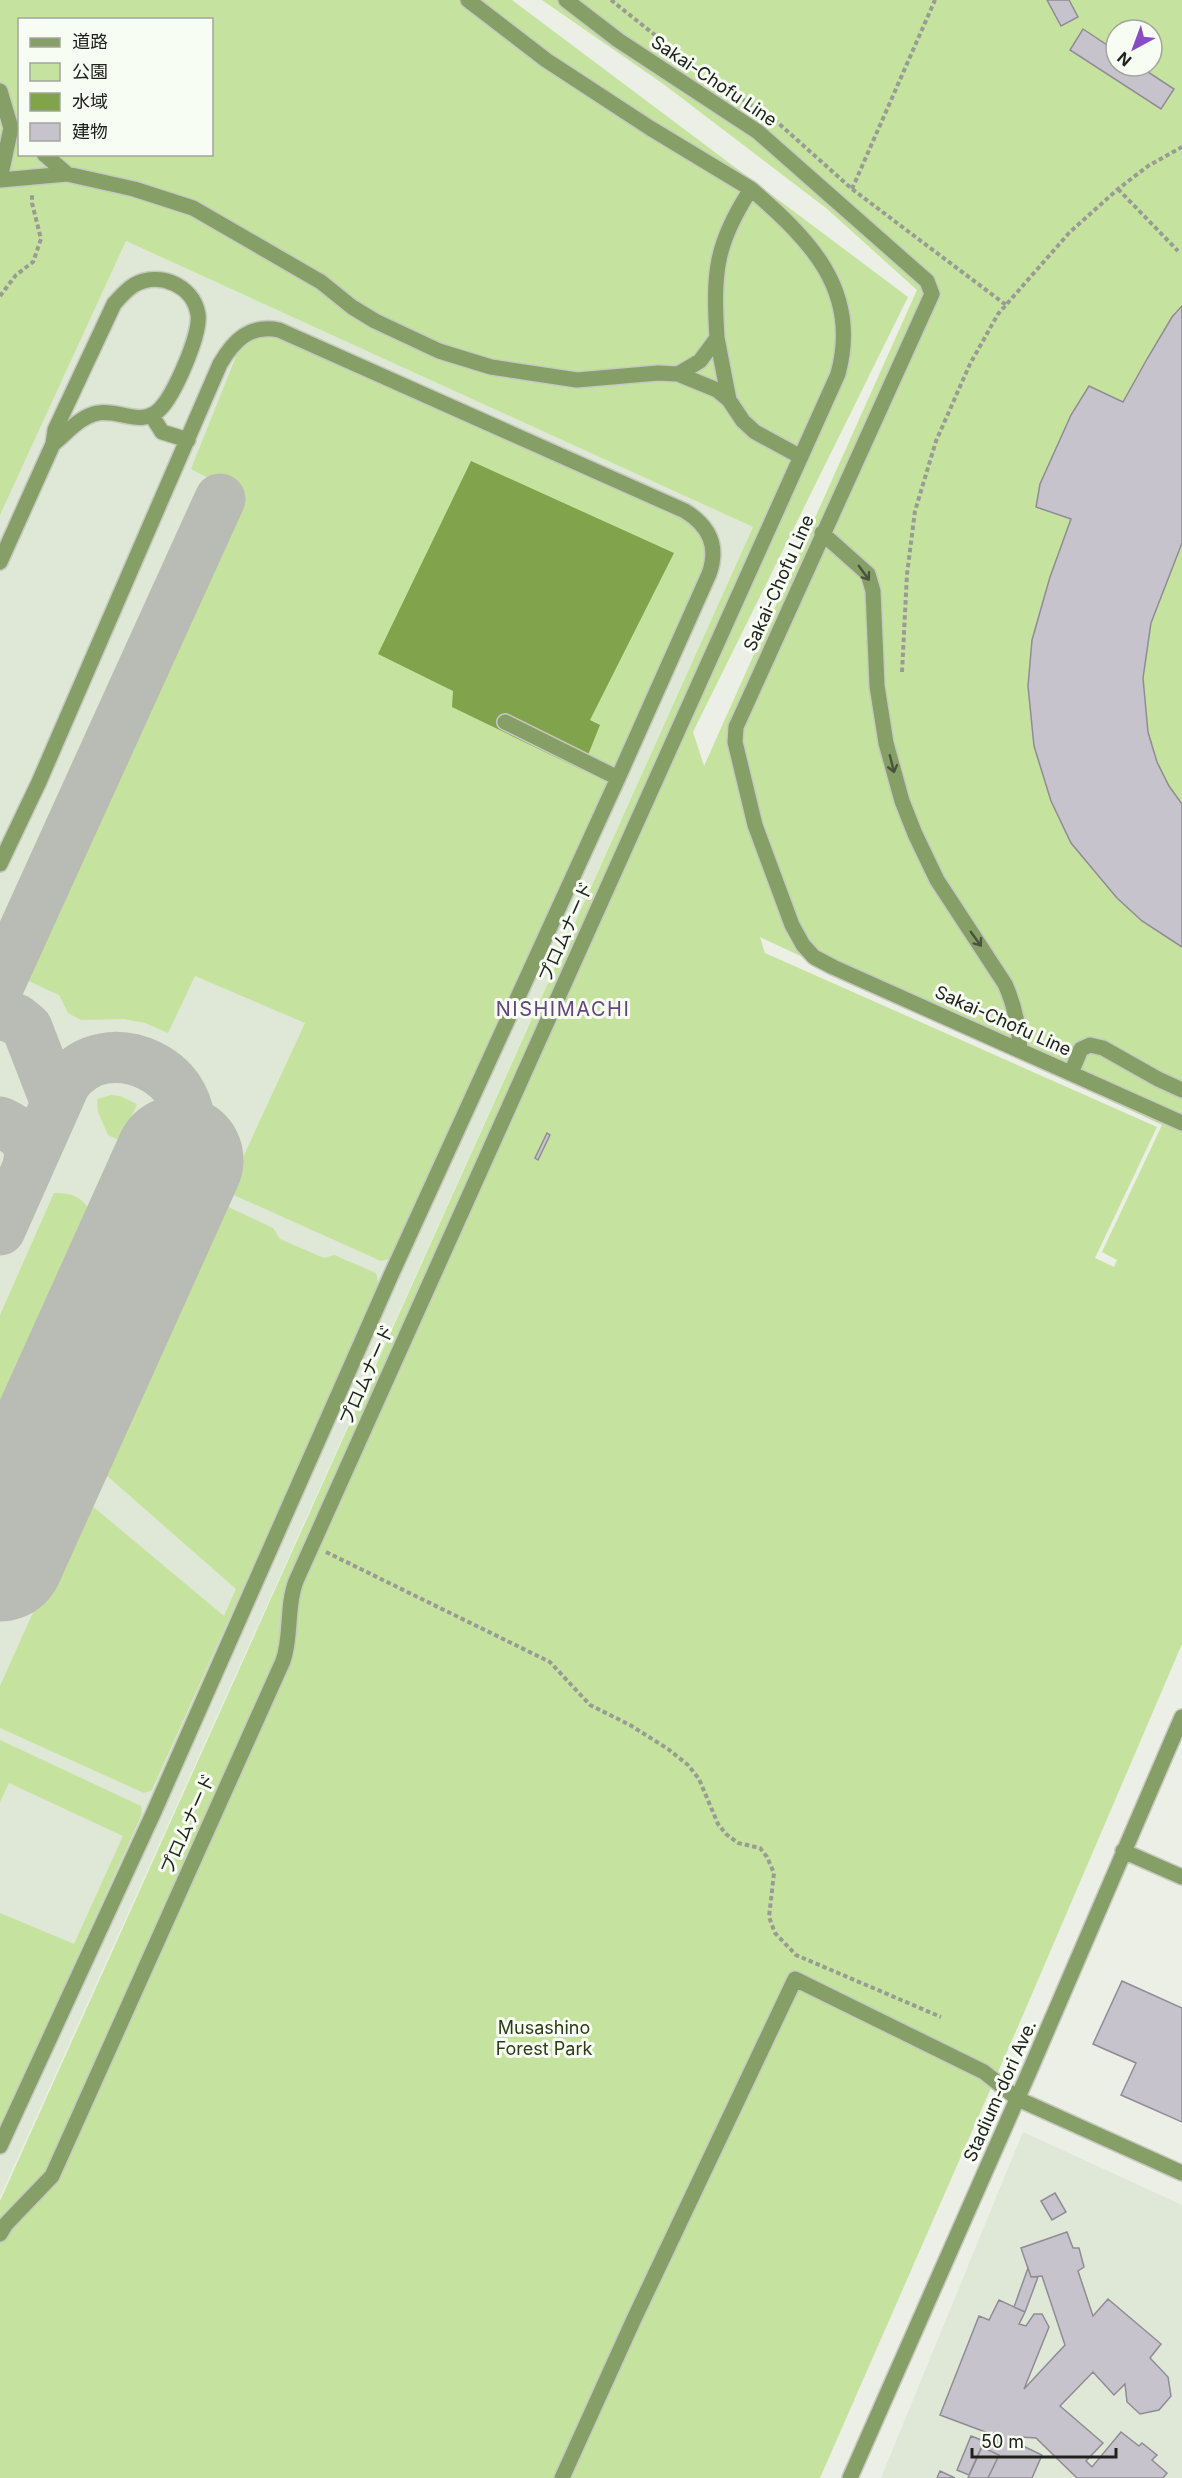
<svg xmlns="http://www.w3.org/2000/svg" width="1182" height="2478" viewBox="0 0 1182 2478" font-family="Inter,'Noto Sans JP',sans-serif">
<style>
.built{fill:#dfe7d6}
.green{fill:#c5e39e;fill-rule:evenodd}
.water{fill:#80a34b}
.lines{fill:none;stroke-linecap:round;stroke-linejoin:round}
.taxiway{stroke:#b9bcb4;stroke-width:51}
.runway{stroke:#b9bcb4;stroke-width:129}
.building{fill:#c7c3cd;stroke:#908c95;stroke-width:1.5}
.minor-casing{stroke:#c6cac1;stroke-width:18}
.path{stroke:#999c95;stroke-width:4;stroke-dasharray:4.5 3;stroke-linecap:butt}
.minor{stroke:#869f67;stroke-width:15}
.oneway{stroke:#49543b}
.labels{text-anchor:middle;stroke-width:6;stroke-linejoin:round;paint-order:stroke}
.street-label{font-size:18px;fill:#20221e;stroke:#f8fdf3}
.park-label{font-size:18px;fill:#2d3c17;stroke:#f8fdf3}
.neighbourhood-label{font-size:20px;letter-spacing:1.5px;fill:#634581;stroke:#f8fdf3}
</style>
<rect width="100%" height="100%" fill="#ebefe5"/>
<path class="built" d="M 126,241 L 753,527 L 0,2197 L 0,514 Z
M 1023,2132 L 1182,2205 L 1182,2478 L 881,2478 Z"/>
<path class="green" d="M 0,0 L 512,0 L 908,297 L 693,732 L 704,766 L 917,290 L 826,208 L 666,86 L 542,0 L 1182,0 L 1182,1644 L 1023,2015 L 820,2478 L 0,2478 L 0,2201 L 753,527 L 126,241 L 0,515 ZM 20,20 L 212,20 L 212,154 L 20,154 ZM 1116,30 L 1152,30 L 1152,66 L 1116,66 ZM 760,937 L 1162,1125 L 1102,1252 L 1117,1260 L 1114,1267 L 1095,1258 L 1157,1127 L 765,953 Z
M 278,334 L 702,522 L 715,562 L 395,1257 L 381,1261 L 227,1192 L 305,1023 L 195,976 L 168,1033 L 145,1023 L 124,1019 L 81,1020 L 68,1013 L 59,995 L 24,979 L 241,495 L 191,469 L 237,354 L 248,339 Z
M 111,1095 L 120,1096 L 137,1104 L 121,1141 L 108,1135 L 98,1112 L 97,1099 Z
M 54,1193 C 72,1193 82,1196 91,1213 L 0,1419 L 0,1315 Z
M 218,1202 L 273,1228 L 280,1239 L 324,1258 L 334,1255 L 376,1273 L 379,1286 L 152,1790 L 144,1793 L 0,1728 L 0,1686 L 84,1499 L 224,1616 L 236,1589 L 97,1467 Z
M 0,1740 L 141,1806 L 142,1814 L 0,2128 L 0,1913 L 74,1944 L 123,1836 L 9,1783 L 0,1802 Z"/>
<path class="water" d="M 471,461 L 674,553 L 590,720 L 600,725 L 582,770 L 452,707 L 453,691 L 378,654 Z"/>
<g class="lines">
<path class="taxiway" d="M 0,983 L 220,499
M 0,1014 L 16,1019 L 27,1028 L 56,1103
M 0,1122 C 20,1131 34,1141 28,1165
M 0,1230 L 65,1084 C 105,1025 208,1073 186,1143"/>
<path class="runway" d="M 0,1557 L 179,1160"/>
</g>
<path class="building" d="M 1047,0 L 1069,0 L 1078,17 L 1061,26 Z
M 1083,29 L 1116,51 L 1116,66 L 1139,66 L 1174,89 L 1161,109 L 1070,50 Z
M 1182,306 L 1182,543 L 1151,623 L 1143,678 L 1148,732 L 1157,762 L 1169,786 L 1182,804 L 1182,947 L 1142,921 L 1117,898 L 1071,843 L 1051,801 L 1034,746 L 1028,686 L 1032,640 L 1050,577 L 1071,519 L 1036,507 L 1040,484 L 1071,415 L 1089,386 L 1123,402 L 1147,359 L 1172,317 Z
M 547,1133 L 550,1135 L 538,1160 L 535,1158 Z
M 1122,1981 L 1182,2008 L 1182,2122 L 1121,2095 L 1136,2063 L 1093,2044 Z
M 1055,2193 L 1066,2212 L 1052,2220 L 1041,2201 Z
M 1067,2232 L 1073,2248 L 1079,2248 L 1084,2267 L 1078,2271 L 1093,2316 L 1108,2299 L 1161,2344 L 1150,2358 L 1168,2377 L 1171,2396 L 1159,2410 L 1140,2414 L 1127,2402 L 1125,2384 L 1114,2395 L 1093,2372 L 1060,2406 L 1103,2443 L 1086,2461 L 1092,2467 L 1121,2432 L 1139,2446 L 1142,2443 L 1157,2455 L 1152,2460 L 1167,2473 L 1163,2478 L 1077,2478 L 1036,2438 L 1021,2437 L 1019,2444 L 1042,2455 L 1032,2478 L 988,2478 L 999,2455 L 982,2447 L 988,2433 L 940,2415 L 979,2316 L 989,2320 L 999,2300 L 1025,2312 L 1019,2324 L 1026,2326 L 1034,2314 L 1042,2314 L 1049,2327 L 1024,2389 L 1065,2345 L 1042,2276 L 1031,2277 L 1021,2248 Z
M 1028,2268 L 1031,2277 L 1038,2277 L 1025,2312 L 1014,2307 Z
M 971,2436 L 984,2441 L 969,2475 L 957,2470 Z
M 982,2447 L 999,2455 L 988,2478 L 968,2478 Z
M 940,2471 L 955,2478 L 937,2478 Z"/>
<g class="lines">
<defs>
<path id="minor" d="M 468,0 L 546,60 L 650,128 L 751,189
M 566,0 L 618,40 L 758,132 L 927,281 L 932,294 L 736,727 L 735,742 L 755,825 L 792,925 L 803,945 L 814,957 L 833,967 L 1182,1123
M 0,91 L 11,128 L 0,179
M 44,154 L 67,174
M 0,180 L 67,174 L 134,189 L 193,208 L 321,282 L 352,307 L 375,321 L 439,351 L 491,367 L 577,380 L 658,373 L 678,374 L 717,390 L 729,400 L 743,421 L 755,432 L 801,457
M 717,338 L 729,400
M 152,416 L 162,432 L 188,440
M 822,533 L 868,574 L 873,591 L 877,686 L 886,743 L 902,801 L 915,834 L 937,880 L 1005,984 C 1015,1006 1019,1026 1020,1050
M 0,562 L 53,444 L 55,430 L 114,304 C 120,297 126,290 134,285 C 159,271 193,285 198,314 C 201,334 174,396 159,410 C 141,427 119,409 98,413 C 80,416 67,433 53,444
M 505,722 L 618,778
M 0,864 L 39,782 L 220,364 C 234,340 250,324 279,330 L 685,511 C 709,526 719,546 709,574 L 618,778 L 392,1273 L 153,1814 L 0,2146
M 1071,1073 L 1081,1049 L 1090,1045 L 1103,1048 L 1158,1079 L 1182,1090
M 1123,1851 L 1182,1877
M 0,2234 L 6,2224 L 52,2176 L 283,1661 C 292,1636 286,1607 296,1581 L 838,374 C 861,290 809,239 751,189 C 715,244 713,273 717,338 L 700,361 L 678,374
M 562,2478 L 634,2319 L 795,1979 L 984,2072 L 1018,2099 L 1182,2173
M 850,2478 L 1030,2070 L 1182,1717"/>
</defs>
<use href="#minor" class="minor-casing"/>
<path class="path" d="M 611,0 L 700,71
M 736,95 L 776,121 L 852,189 L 1006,305
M 852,189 L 935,0
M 1118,189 L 1178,251
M 0,296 L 16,275 L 33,262 L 41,239 L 32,203 L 32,194
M 902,672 L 907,574 L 915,511 L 936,441 L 970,364 L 998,314 L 1069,233 L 1118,189 L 1148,166 L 1182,147
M 326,1552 L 550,1662 L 590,1705 L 630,1725 L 668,1749 L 688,1765 L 699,1779 L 718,1824 L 726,1834 L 738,1843 L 760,1848 L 767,1857 L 774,1873 L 769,1917 L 775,1933 L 796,1955 L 941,2017"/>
<use href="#minor" class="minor"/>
</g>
<defs><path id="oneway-shaft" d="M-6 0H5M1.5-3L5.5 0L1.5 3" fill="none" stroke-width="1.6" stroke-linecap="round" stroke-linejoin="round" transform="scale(1.5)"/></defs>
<g class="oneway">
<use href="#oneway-shaft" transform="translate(864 573) rotate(54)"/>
<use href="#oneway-shaft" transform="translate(892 764) rotate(76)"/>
<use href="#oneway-shaft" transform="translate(976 939) rotate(54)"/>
</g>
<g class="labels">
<g class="street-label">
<text transform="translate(714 81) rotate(34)" y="6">Sakai-Chofu Line</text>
<text transform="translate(779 583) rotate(-66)" y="6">Sakai-Chofu Line</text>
<text transform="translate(566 932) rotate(-66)" y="6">プロムナード</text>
<text transform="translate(1003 1021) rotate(24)" y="6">Sakai-Chofu Line</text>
<text transform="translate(367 1375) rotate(-66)" y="6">プロムナード</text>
<text transform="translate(188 1824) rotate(-66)" y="6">プロムナード</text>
<text transform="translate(1000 2091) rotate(-66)" y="6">Stadium-dori Ave.</text>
</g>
<g class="park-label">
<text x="544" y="2034">Musashino<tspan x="544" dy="21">Forest Park</tspan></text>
</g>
<g class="neighbourhood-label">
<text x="563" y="1016">NISHIMACHI</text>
</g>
</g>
<rect x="18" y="18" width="195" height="138" fill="#f8fdf3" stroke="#a2a59e" stroke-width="1.5"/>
<rect x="30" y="38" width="30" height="9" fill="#869f67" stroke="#a2a59e" stroke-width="1.5"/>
<text x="72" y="48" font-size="18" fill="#20221e">道路</text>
<rect x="30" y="63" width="30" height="18" fill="#c5e39e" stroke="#a2a59e" stroke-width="1.5"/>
<text x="72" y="78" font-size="18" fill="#20221e">公園</text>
<rect x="30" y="93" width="30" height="18" fill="#80a34b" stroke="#a2a59e" stroke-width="1.5"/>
<text x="72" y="108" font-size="18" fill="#20221e">水域</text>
<rect x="30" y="123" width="30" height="18" fill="#c7c3cd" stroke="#a2a59e" stroke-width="1.5"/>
<text x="72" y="138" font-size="18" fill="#20221e">建物</text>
<g transform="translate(1134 48) rotate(221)"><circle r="28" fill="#f8fdf3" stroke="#a2a59e" stroke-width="1.5"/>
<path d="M0-4.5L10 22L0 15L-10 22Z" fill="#8a4cc2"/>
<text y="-9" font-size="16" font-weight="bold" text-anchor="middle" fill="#20221e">N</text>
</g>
<path d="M972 2448v9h144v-9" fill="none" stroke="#20221e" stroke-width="3"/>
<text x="981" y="2448" font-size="18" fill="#20221e" stroke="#f8fdf3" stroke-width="4.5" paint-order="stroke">50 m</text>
</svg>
